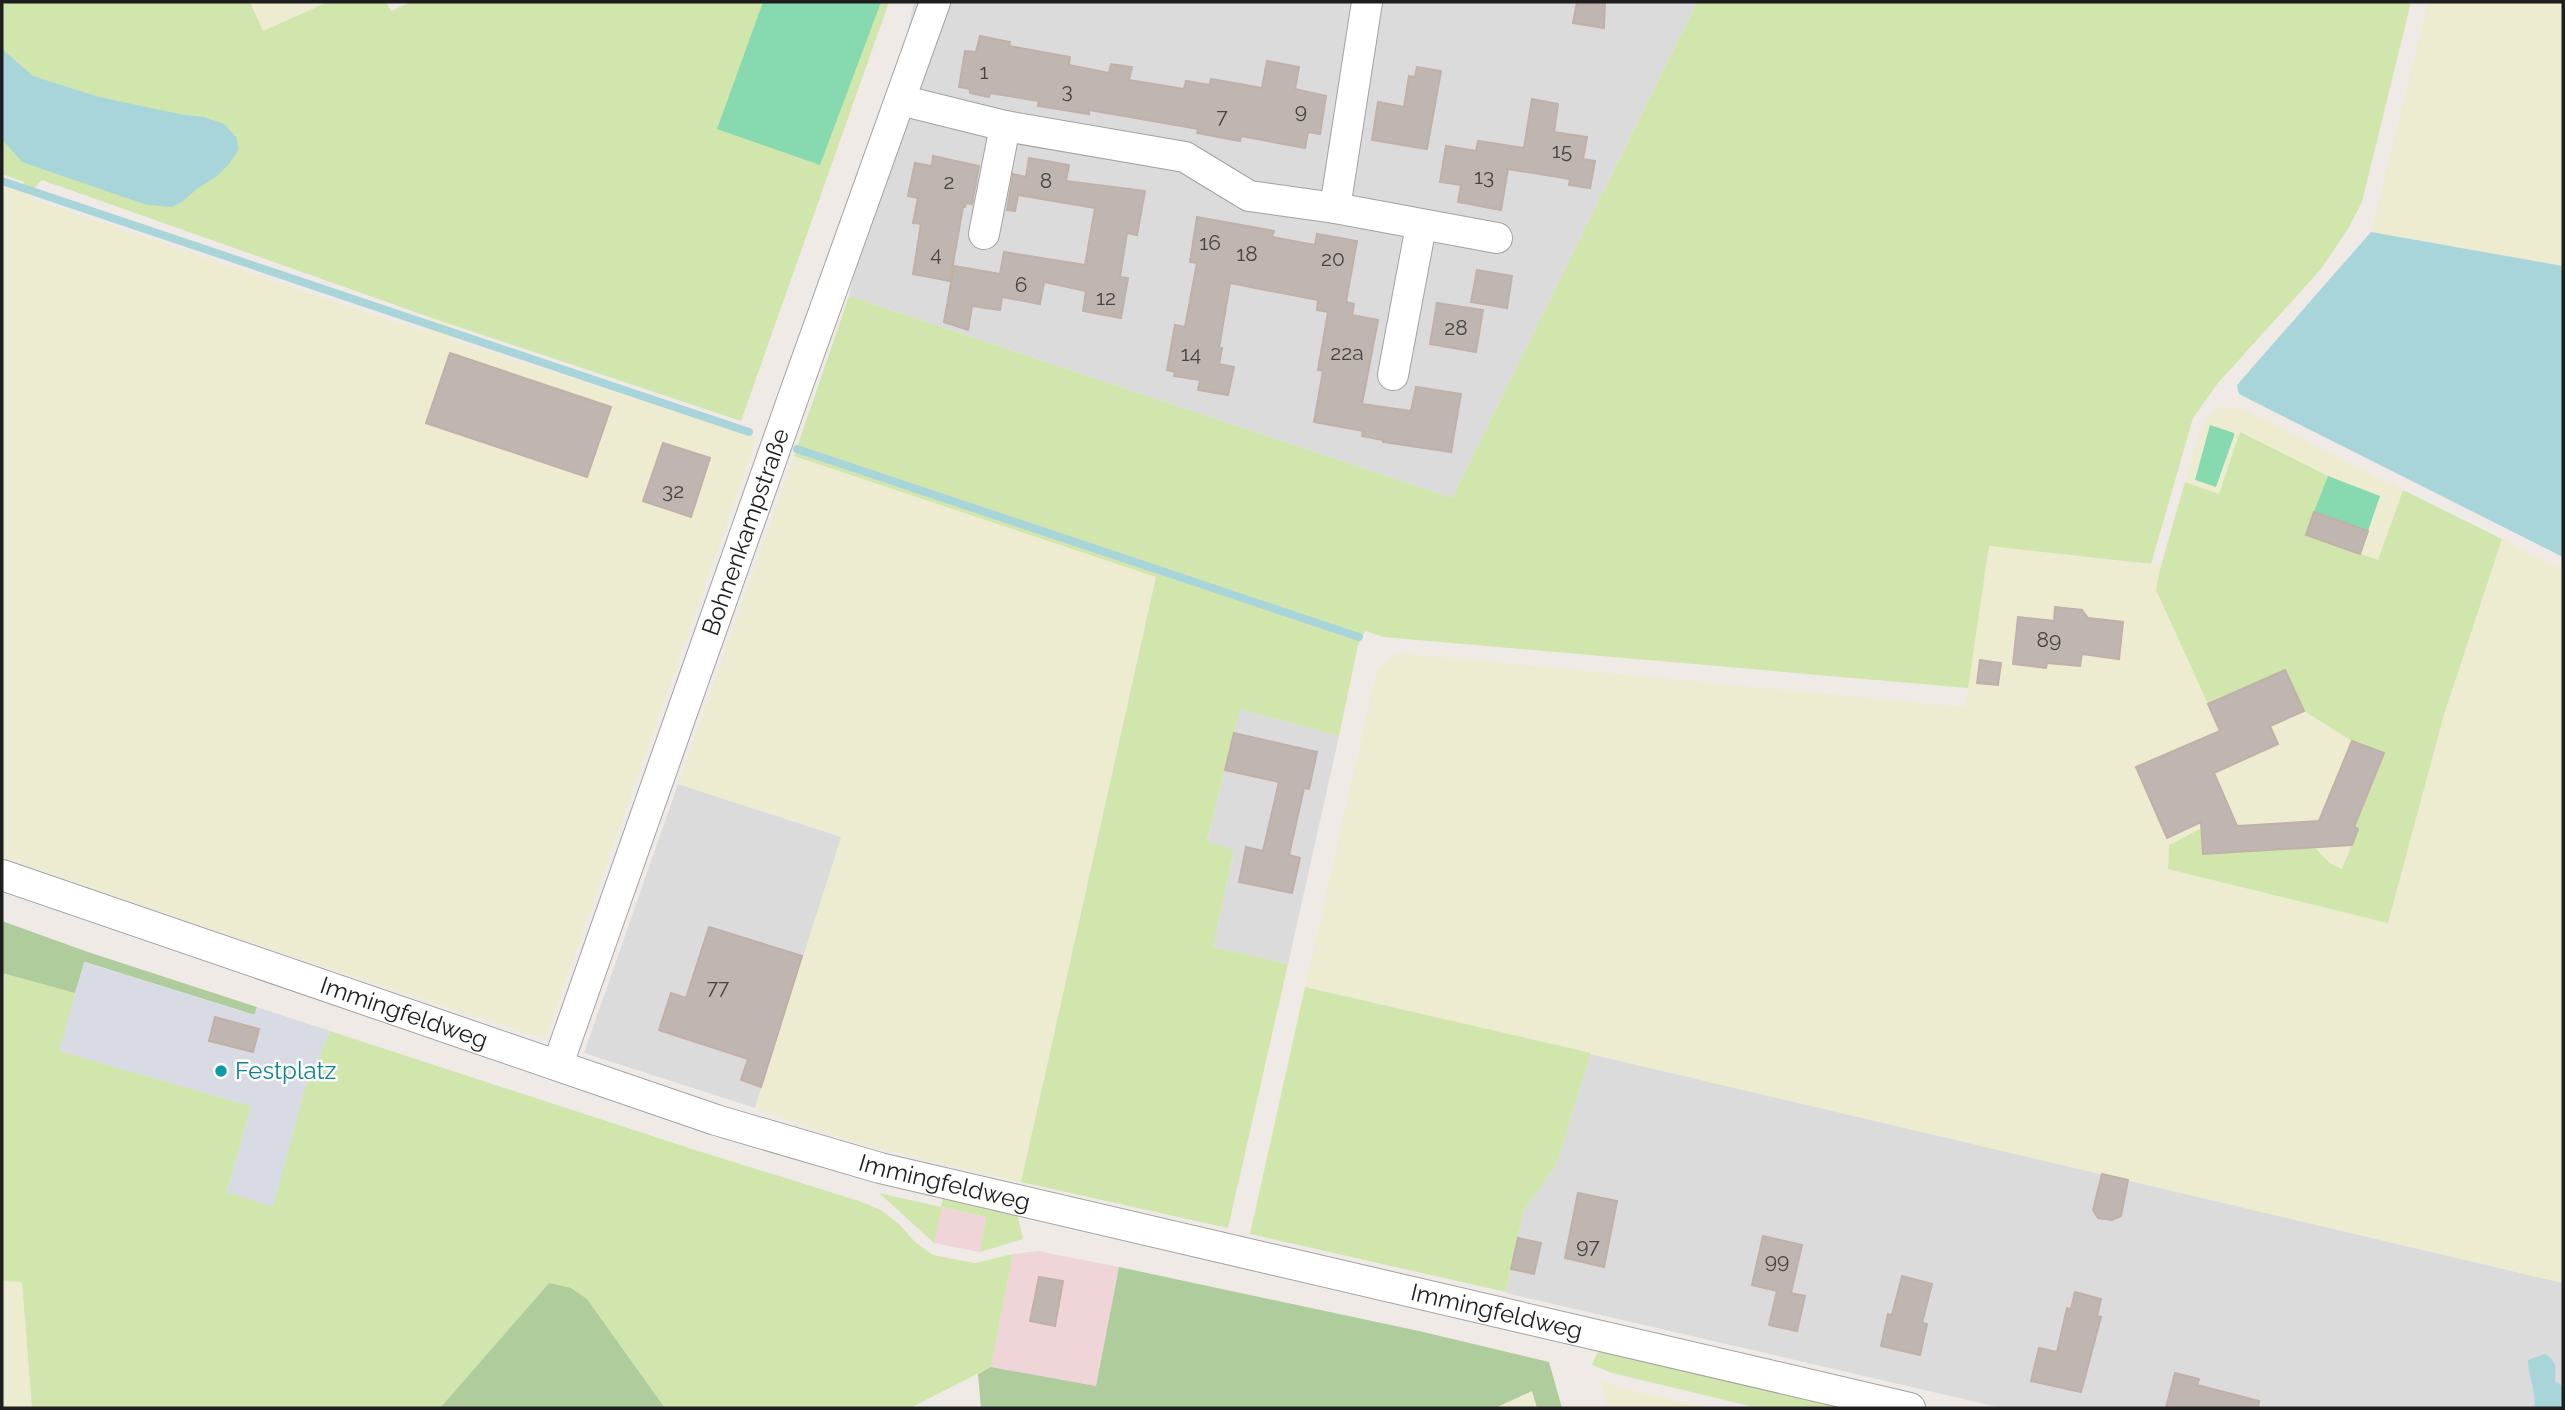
<svg xmlns="http://www.w3.org/2000/svg" width="2565" height="1410" viewBox="0 0 2565 1410" font-family="Raleway,sans-serif">
<style>
.residential{fill:#dcdbdc}
.commercial{fill:#efd5d7}
.farmland{fill:#edecd1}
.grass{fill:#d0e6ad}
.forest{fill:#afcc9c}
.pitch{fill:#87dab0}
.plaza{fill:#d9dbe4}
.water{fill:#a8d5da}
.lines{fill:none;stroke-linecap:round;stroke-linejoin:round}
.stream{stroke:#a8d5da;stroke-width:8}
.building{fill:#bfb6b2;stroke:#c0b0a8;stroke-width:2}
.minor-casing{stroke:#a2a2a2;stroke-width:32}
.minor{stroke:#fff;stroke-width:30}
.culture-dot{fill:#0f9aa8;stroke:#fff;stroke-width:2.5}
.labels{text-anchor:middle;stroke-width:5;stroke-linejoin:round;paint-order:stroke}
.number-label{font-size:21px;fill:#464443}
.street-label{font-size:24px;fill:#1e1e1e;stroke:#fff}
.culture-label{font-size:24px;fill:#0d838f;stroke:#fff;text-anchor:start}
</style>
<rect width="100%" height="100%" fill="#efeae5"/>
<path class="residential" d="M 914,2 L 1697,2 L 1452,498 L 849,296 Z
M 1240,709 L 1339,736 L 1288,964 L 1213,947 L 1234,851 L 1207,842 Z
M 678,784 L 842,837 L 755,1108 L 584,1053 Z
M 1591,1053 L 2563,1283 L 2563,1408 L 2002,1408 L 1506,1293 L 1524,1210 L 1556,1165 Z"/>
<path class="commercial" d="M 941,1207 L 986,1217 L 980,1252 L 934,1243 Z
M 1038,1251 L 1119,1267 L 1096,1386 L 991,1367 L 1013,1254 Z"/>
<path class="farmland" d="M 250,2 L 328,2 L 263,31 Z
M 2428,2 L 2563,2 L 2563,266 L 2371,232 Z
M 2,186 L 33,194 L 32,199 L 425,332 L 432,318 L 454,325 L 449,339 L 757,438 L 545,1039 L 219,932 L 2,856 Z
M 2216,408 L 2241,408 L 2403,490 L 2378,561 L 2306,535 L 2327,476 L 2240,432 L 2219,494 L 2185,482 L 2201,427 Z
M 794,456 L 1156,577 L 1021,1182 L 900,1154 L 835,1136 L 755,1108 L 841,837 L 678,784 Z
M 2502,539 L 2563,570 L 2563,1283 L 1305,987 L 1377,669 L 1386,661 L 1399,653 L 1965,707 L 1989,546 L 2161,566 L 2157,590 L 2285,670 L 2384,753 L 2355,828 L 2358,829 L 2342,869 L 2331,864 L 2314,847 L 2387,922 L 2443,718 Z
M 2,1281 L 22,1281 L 32,1408 L 2,1408 Z
M 1600,1381 L 1631,1390 L 1708,1408 L 1608,1408 Z
M 1532,1391 L 1537,1408 L 1495,1408 Z"/>
<path class="grass" d="M 2,2 L 250,2 L 263,31 L 328,2 L 386,2 L 391,11 L 411,2 L 889,2 L 741,421 L 432,318 L 42,180 L 35,187 L 33,194 L 21,190 L 24,182 L 2,174 Z
M 1697,2 L 2411,2 L 2362,202 L 2348,229 L 2321,269 L 2218,383 L 2193,418 L 2151,564 L 1989,546 L 1968,688 L 1384,637 L 1365,631 L 1358,645 L 1339,736 L 1240,709 L 1207,841 L 1234,850 L 1213,947 L 1288,964 L 1228,1228 L 1021,1182 L 1156,577 L 794,456 L 849,296 L 1452,498 Z
M 2240,432 L 2328,476 L 2307,535 L 2378,560 L 2403,490 L 2502,539 L 2443,718 L 2388,923 L 2168,869 L 2169,845 L 2202,828 L 2314,847 L 2331,864 L 2342,869 L 2358,829 L 2354,827 L 2384,753 L 2352,741 L 2304,711 L 2286,671 L 2208,704 L 2156,590 L 2161,566 L 2185,482 L 2219,494 Z
M 2,973 L 75,993 L 60,1051 L 251,1106 L 227,1192 L 273,1206 L 304,1091 L 330,1031 L 692,1149 L 859,1201 L 881,1210 L 899,1224 L 915,1242 L 933,1255 L 975,1263 L 1013,1254 L 991,1367 L 910,1408 L 665,1408 L 587,1299 L 549,1283 L 440,1408 L 32,1408 L 22,1282 L 2,1281 Z
M 1305,987 L 1591,1053 L 1556,1165 L 1524,1210 L 1506,1292 L 1250,1234 Z
M 879,1193 L 941,1207 L 944,1197 L 1017,1213 L 1023,1239 L 980,1252 L 986,1217 L 942,1207 L 934,1243 Z
M 1608,1348 L 1872,1408 L 1758,1408 L 1612,1373 L 1592,1365 L 1597,1353 Z"/>
<path class="forest" d="M 2,921 L 88,952 L 257,1007 L 255,1015 L 85,962 L 75,993 L 2,973 Z
M 1119,1267 L 1419,1331 L 1549,1362 L 1562,1408 L 1537,1408 L 1532,1391 L 1495,1408 L 981,1408 L 978,1374 L 991,1367 L 1096,1386 Z
M 549,1283 L 571,1288 L 587,1299 L 665,1408 L 440,1408 Z"/>
<path class="pitch" d="M 763,2 L 881,2 L 820,165 L 717,129 Z
M 2210,425 L 2234,433 L 2234,436 L 2216,487 L 2195,480 Z
M 2328,476 L 2380,496 L 2368,531 L 2314,512 Z"/>
<path class="plaza" d="M 84,962 L 254,1015 L 257,1007 L 330,1031 L 304,1091 L 273,1207 L 227,1192 L 251,1106 L 59,1051 Z"/>
<path class="water" d="M 2,49 L 33,76 L 99,97 L 184,115 L 204,117 L 224,124 L 236,137 L 239,149 L 229,164 L 216,177 L 198,188 L 183,201 L 172,207 L 147,205 L 22,162 L 2,139 Z
M 2371,232 L 2563,266 L 2563,557 L 2239,394 L 2237,385 Z
M 2545,1354 C 2557,1362 2556,1367 2555,1381 L 2563,1386 L 2563,1408 L 2534,1408 C 2537,1392 2528,1377 2528,1360 Z"/>
<g class="lines">
<path class="stream" d="M 2,181 L 749,432
M 797,449 L 1359,637"/>
</g>
<path class="building" d="M 1577,2 L 1605,2 L 1604,28 L 1573,23 Z
M 980,36 L 1010,42 L 1009,46 L 1070,57 L 1069,65 L 1109,73 L 1111,64 L 1132,67 L 1129,80 L 1184,89 L 1186,81 L 1210,85 L 1211,79 L 1262,88 L 1267,61 L 1299,67 L 1295,89 L 1326,96 L 1320,134 L 1308,132 L 1305,148 L 1241,136 L 1240,141 L 1197,133 L 1198,129 L 1147,120 L 1089,110 L 1089,114 L 1038,106 L 1039,101 L 990,93 L 989,97 L 970,93 L 970,89 L 959,87 L 965,51 L 976,52 Z
M 1417,67 L 1441,71 L 1427,149 L 1372,140 L 1378,102 L 1404,107 L 1409,76 L 1415,77 Z
M 1532,99 L 1558,104 L 1554,132 L 1587,137 L 1583,159 L 1595,161 L 1590,188 L 1569,185 L 1570,179 L 1508,169 L 1501,210 L 1458,202 L 1461,185 L 1440,182 L 1446,146 L 1476,151 L 1478,141 L 1524,148 Z
M 933,156 L 979,166 L 972,204 L 966,203 L 965,207 L 963,207 L 950,281 L 913,274 L 921,224 L 913,223 L 918,198 L 908,196 L 915,163 L 932,166 Z
M 1029,158 L 1069,165 L 1066,181 L 1145,191 L 1137,235 L 1127,233 L 1120,277 L 1128,278 L 1121,318 L 1083,311 L 1086,291 L 1044,282 L 1040,304 L 1002,297 L 1000,310 L 972,306 L 968,330 L 944,322 L 954,266 L 1000,274 L 1004,252 L 1085,265 L 1095,208 L 1018,195 L 1015,211 L 1007,210 L 1013,174 L 1026,177 Z
M 1197,217 L 1274,231 L 1272,237 L 1315,245 L 1317,234 L 1357,241 L 1346,302 L 1354,304 L 1352,315 L 1378,320 L 1362,404 L 1411,411 L 1416,387 L 1461,394 L 1451,452 L 1383,442 L 1383,440 L 1362,436 L 1363,431 L 1314,422 L 1323,371 L 1318,370 L 1328,312 L 1317,310 L 1318,300 L 1230,283 L 1219,348 L 1222,348 L 1219,364 L 1234,367 L 1228,395 L 1198,390 L 1200,380 L 1174,376 L 1175,372 L 1167,370 L 1175,325 L 1185,327 L 1197,263 L 1190,262 Z
M 1477,270 L 1512,276 L 1507,308 L 1471,302 Z
M 1437,303 L 1483,310 L 1476,352 L 1430,344 Z
M 450,353 L 611,407 L 587,477 L 426,423 Z
M 663,443 L 710,458 L 691,517 L 643,501 Z
M 2314,512 L 2368,531 L 2360,554 L 2306,535 Z
M 2055,607 L 2082,610 L 2088,618 L 2123,622 L 2119,659 L 2082,654 L 2080,666 L 2047,663 L 2046,668 L 2013,664 L 2018,617 L 2054,621 Z
M 1980,660 L 2001,663 L 1998,685 L 1977,683 Z
M 2285,670 L 2304,711 L 2270,726 L 2278,744 L 2214,773 L 2237,826 L 2319,821 L 2352,741 L 2384,753 L 2354,827 L 2358,829 L 2352,845 L 2203,854 L 2201,822 L 2167,838 L 2136,767 L 2220,731 L 2208,704 Z
M 1234,733 L 1317,752 L 1309,789 L 1304,788 L 1289,855 L 1300,858 L 1292,893 L 1239,882 L 1246,847 L 1263,851 L 1279,782 L 1225,770 Z
M 709,927 L 802,956 L 761,1087 L 741,1080 L 748,1059 L 659,1030 L 671,993 L 686,998 Z
M 215,1017 L 259,1029 L 253,1052 L 209,1041 Z
M 2102,1174 L 2128,1180 L 2121,1216 L 2112,1220 L 2098,1218 L 2093,1210 Z
M 1578,1193 L 1617,1201 L 1604,1267 L 1565,1258 Z
M 1763,1236 L 1802,1245 L 1791,1293 L 1805,1296 L 1797,1331 L 1769,1325 L 1777,1291 L 1752,1285 Z
M 1518,1238 L 1541,1243 L 1534,1274 L 1511,1269 Z
M 1902,1276 L 1932,1284 L 1922,1323 L 1927,1324 L 1920,1355 L 1881,1346 L 1888,1314 L 1892,1315 Z
M 1039,1277 L 1063,1281 L 1055,1326 L 1030,1321 Z
M 2075,1292 L 2101,1299 L 2097,1316 L 2101,1317 L 2081,1392 L 2031,1381 L 2039,1348 L 2057,1352 L 2067,1308 L 2071,1309 Z
M 2175,1373 L 2199,1379 L 2197,1385 L 2259,1401 L 2258,1408 L 2166,1408 Z"/>
<g class="lines">
<defs>
<g id="minor">
<path d="M 900,100 L 1005,126 L 1185,157 L 1249,196 L 1335,208 L 1497,238"/>
<path d="M 1335,208 L 1367,2"/>
<path d="M 984,234 L 1005,126"/>
<path d="M 1393,375 L 1421,226"/>
<path id="s1" d="M 2,875 L 716,1120 L 880,1168 L 1910,1408"/>
<path id="s2" d="M 558,1064 L 793,398 L 935,2"/>
</g>
</defs>
<use href="#minor" class="minor-casing"/>
<use href="#minor" class="minor"/>
</g>
<circle class="culture-dot" cx="221" cy="1071" r="7"/>
<g class="labels">
<g class="number-label">
<text x="984" y="79">1</text>
<text x="1067" y="98">3</text>
<text x="1301" y="118">9</text>
<text x="1222" y="123">7</text>
<text x="1562" y="158">15</text>
<text x="1484" y="184">13</text>
<text x="1046" y="188">8</text>
<text x="949" y="189">2</text>
<text x="1210" y="250">16</text>
<text x="936" y="261">4</text>
<text x="1247" y="261">18</text>
<text x="1333" y="266">20</text>
<text x="1021" y="292">6</text>
<text x="1106" y="305">12</text>
<text x="1456" y="335">28</text>
<text x="1347" y="360">22a</text>
<text x="1191" y="361">14</text>
<text x="673" y="498">32</text>
<text x="2049" y="647">89</text>
<text x="718" y="994">77</text>
<text x="1588" y="1253">97</text>
<text x="1777" y="1268">99</text>
</g>
<g class="street-label">
<text dy="8" stroke="none"><textPath href="#s2" startOffset="564">Bohnenkampstraße</textPath></text>
<text dy="8" stroke="none"><textPath href="#s1" startOffset="425">Immingfeldweg</textPath></text>
<text dy="8" stroke="none"><textPath href="#s1" startOffset="992">Immingfeldweg</textPath></text>
<text dy="8" stroke="none"><textPath href="#s1" startOffset="1559">Immingfeldweg</textPath></text>
</g>
<g class="culture-label">
<text x="235" y="1079">Festplatz</text>
</g>
</g>
<rect width="2565" height="1410" fill="none" stroke="#1e1e1e" stroke-width="7"/>
</svg>
